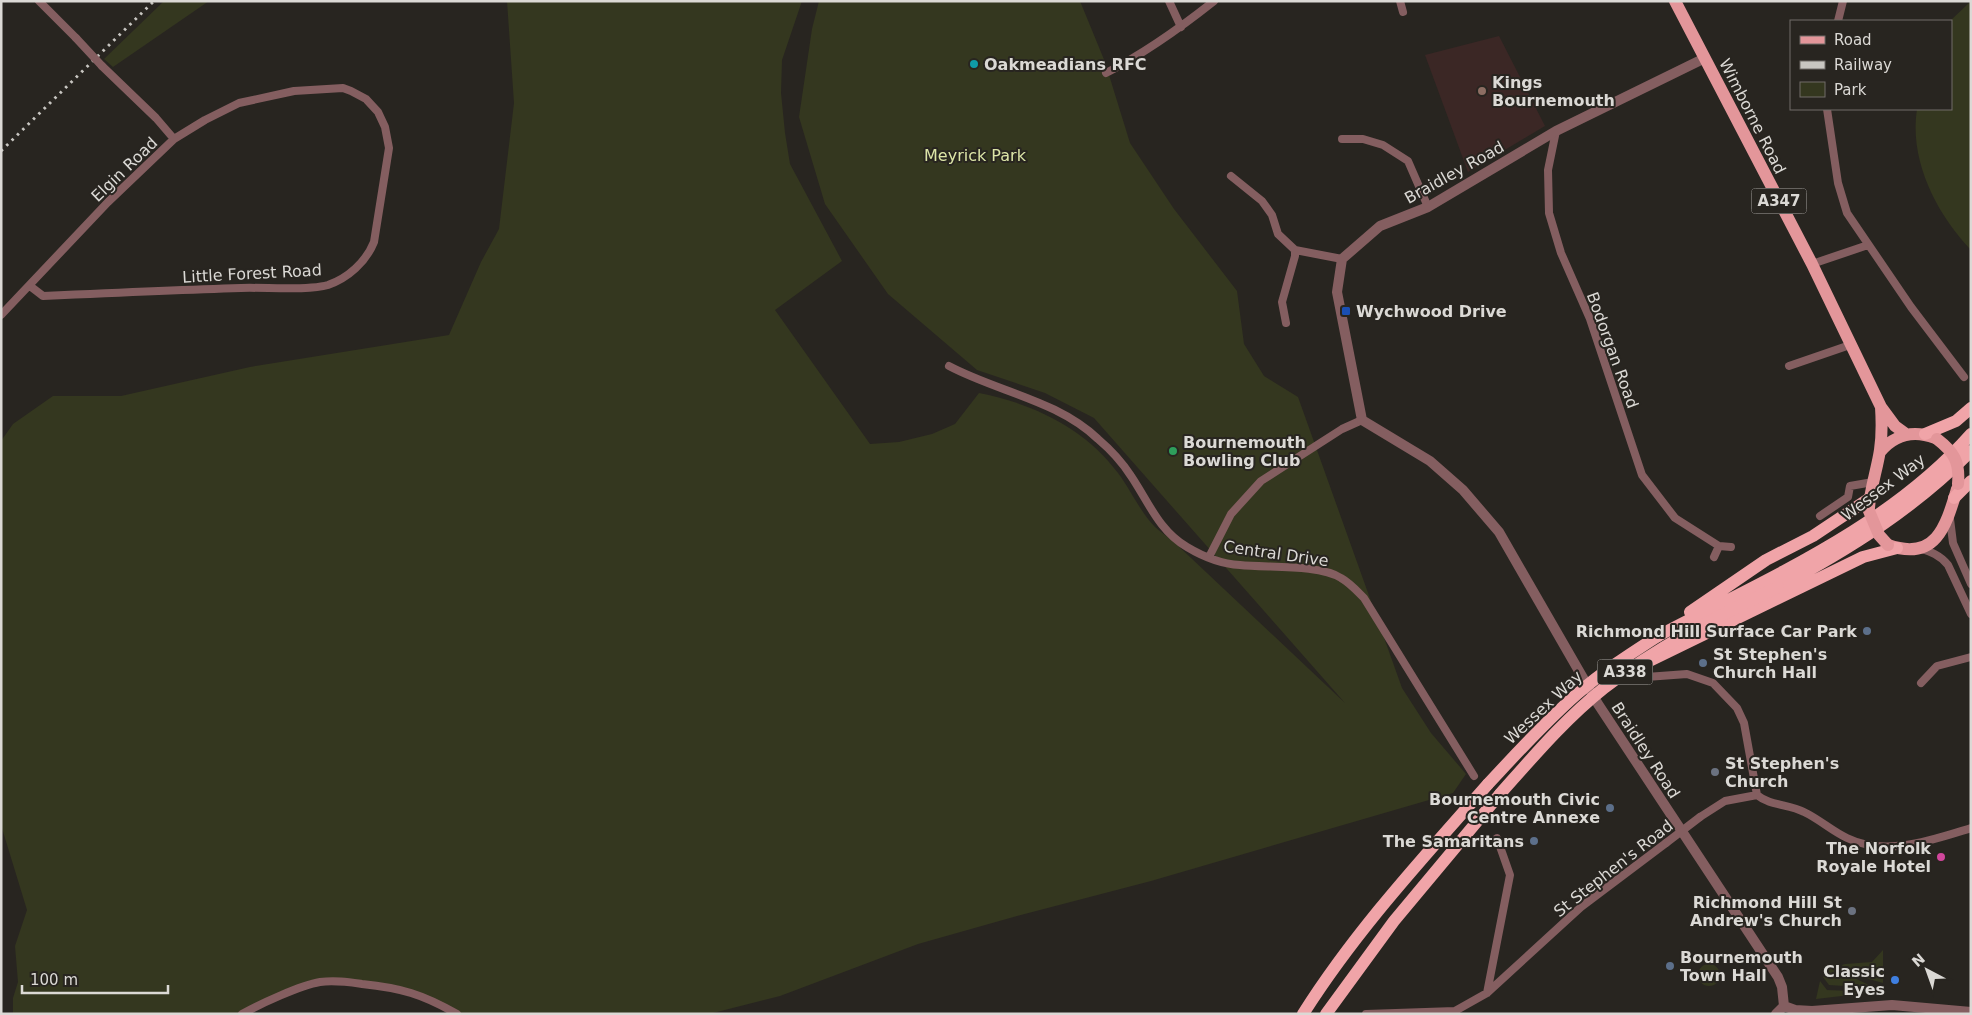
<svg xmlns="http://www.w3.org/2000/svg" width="1972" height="1015" viewBox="0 0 1972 1015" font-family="'DejaVu Sans',sans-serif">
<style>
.education{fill:#3b2725}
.green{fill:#34371f}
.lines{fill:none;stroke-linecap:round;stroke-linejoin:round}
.minor{stroke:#845e60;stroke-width:8}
.tertiary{stroke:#845e60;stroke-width:10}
.primary{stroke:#e3969a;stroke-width:12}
.trunk{stroke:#f0a4a8;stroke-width:12}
.rail{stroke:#c8c6c1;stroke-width:3;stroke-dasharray:2.5 5;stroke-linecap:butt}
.minor-bridge{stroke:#845e60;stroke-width:8}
.primary-bridge{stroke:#e3969a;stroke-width:12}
.trunk-bridge{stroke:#f0a4a8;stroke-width:12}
.culture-dot{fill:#0f9aa8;stroke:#282520;stroke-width:2}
.education-dot{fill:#8d6e63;stroke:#282520;stroke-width:2}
.transit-dot{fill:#1a4fb4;stroke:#282520;stroke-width:2}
.leisure-dot{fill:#2e9e5b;stroke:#282520;stroke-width:2}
.service-dot{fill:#5c6f8a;stroke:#282520;stroke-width:2}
.worship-dot{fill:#6b7280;stroke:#282520;stroke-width:2}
.hotel-dot{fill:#d1479c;stroke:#282520;stroke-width:2}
.shop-dot{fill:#3f7fe0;stroke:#282520;stroke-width:2}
.labels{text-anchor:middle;stroke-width:4;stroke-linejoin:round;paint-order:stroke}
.shield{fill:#282520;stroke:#a5a39f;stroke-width:1}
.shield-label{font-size:15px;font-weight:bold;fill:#dbd9d5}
.poi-label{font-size:16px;font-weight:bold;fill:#dbd9d5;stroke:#282520;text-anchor:start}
.street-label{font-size:16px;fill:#dbd9d5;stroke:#282520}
.park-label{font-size:16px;fill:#dce4a7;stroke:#282520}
</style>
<rect width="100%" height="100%" fill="#282520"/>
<path class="education" d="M 1499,36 L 1545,126 L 1468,172 L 1425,55 Z"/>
<path class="green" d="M 164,1 L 209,1 L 113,67 L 104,59 Z
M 507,1 L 802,1 L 782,60 L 781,93 L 785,133 L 790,164 L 842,261 L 775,310 L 870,444 L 899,442 L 932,434 L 955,424 L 979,393 C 1032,403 1086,429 1118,473 C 1130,489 1141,513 1155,527 C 1160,532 1167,536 1173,541 L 1345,703 L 1094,418 L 1045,393 L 977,370 L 888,294 L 825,204 L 799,117 L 812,29 L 819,1 L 1080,1 L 1105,62 L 1130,143 L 1174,209 L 1237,291 L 1244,344 L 1264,376 L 1298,397 L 1402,688 L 1431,733 L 1466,774 L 1453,793 L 1151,881 L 1017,916 L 918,944 L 780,996 L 709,1014 L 457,1014 L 402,989 L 318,982 L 242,1014 L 13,1014 L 13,998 L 18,982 L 15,946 L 27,910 L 1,825 L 1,441 L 13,424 L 53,396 L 121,396 L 250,367 L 449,335 L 481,262 L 499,229 L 514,103 Z
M 1971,1 L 1971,250 C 1936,213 1909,160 1917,109 L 1951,109 L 1950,21 Z
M 1883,950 L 1883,983 L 1858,976 L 1843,968 L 1842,965 L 1845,964 L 1872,962 Z
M 1835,963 L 1844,973 L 1875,988 L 1829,985 L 1823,977 Z
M1698 975a11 11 0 1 1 22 0a11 11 0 1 1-22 0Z
M 1820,981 L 1827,990 L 1876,992 L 1816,999 Z"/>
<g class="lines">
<path class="minor" d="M 39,1 L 76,38
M 1169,1 L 1181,27
M 1400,1 L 1403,12
M 1838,21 L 1843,1
M 102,66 L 156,118 L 174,139
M 1106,73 C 1145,53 1180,28 1214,1
M 1827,109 L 1838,183 L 1847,213 L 1911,307 L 1964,377
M 1556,131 L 1548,170 L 1549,213 L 1561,253 L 1590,319 L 1642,475 L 1675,518 L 1719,546 L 1731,547
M 1342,139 L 1363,139 L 1383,145 L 1408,161 L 1428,207
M 1231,176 L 1262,201 L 1272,215 L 1278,234 L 1295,250 L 1342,259
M 1812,264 L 1868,245
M 1,315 L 108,202 L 174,139 L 205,120 L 239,103 L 294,91 L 343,88 L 351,91 L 366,99 L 378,112 L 385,127 L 389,148 L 374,242 C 366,262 348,278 328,285 C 308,291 264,287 241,288 C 175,290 109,293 43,296 L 30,286
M 1286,323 L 1282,302 L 1295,256 L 1295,250
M 949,366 C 998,392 1057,400 1098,439 C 1111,450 1122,462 1131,476 C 1148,501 1159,531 1187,547 C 1202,556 1222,564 1240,565 C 1267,568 1319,564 1341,578 C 1350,583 1357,591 1364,598 L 1474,776
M 1789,366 L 1850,345
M 1820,516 L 1848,497 L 1850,486 L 1873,482
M 1950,519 L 1953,543 L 1971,584
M 1919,548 C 1931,552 1940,555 1948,565 L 1971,614
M 1209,557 L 1231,514 L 1261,481 L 1342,429 L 1362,420
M 1714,557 L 1719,546
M 1619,679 L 1687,674 L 1713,683 L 1737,708 L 1744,723 L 1757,795
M 1921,683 L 1937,666 L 1971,657
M 1700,817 L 1725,801 L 1757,795 C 1770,806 1789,804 1804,812 C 1819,819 1832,831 1847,838 C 1886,857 1932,840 1971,828
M 1487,993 L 1510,875 L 1497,838
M 242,1014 C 260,1004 301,985 320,982 C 335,980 348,982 362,984 C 401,988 422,994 457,1014
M 1366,1014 L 1455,1011 L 1487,993 L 1581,907 L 1666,843"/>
<path class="tertiary" d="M 1705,58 L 1556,131 L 1428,207 L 1380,226 L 1342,259 L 1337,292 L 1362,420 L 1430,461 L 1463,490 L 1499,532 L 1598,704 L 1778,977 L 1782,987 L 1784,1006
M 1784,1006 L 1795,1010 L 1812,1011 L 1892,1005 L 1971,1012
M 1776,1014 L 1784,1006"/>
<path class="primary" d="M 1675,1 L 1812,264 L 1881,407 L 1895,426 L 1906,434
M 1880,452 C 1895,434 1914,430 1935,438
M 1869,508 C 1870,489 1877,470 1880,450 C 1882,436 1882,422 1881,407
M 1888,545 C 1936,562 1946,526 1957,489"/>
<path class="trunk" d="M 1925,434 L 1956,421 L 1971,408
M 1954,498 L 1971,481
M 1778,587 C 1848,550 1915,508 1971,451
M 1690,612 L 1766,560 L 1813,536 L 1870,498
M 1658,636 C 1766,579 1888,528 1971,434
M 1645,663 L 1863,557 L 1897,548
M 1303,1014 C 1356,930 1423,858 1488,784
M 1326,1014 L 1394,921 L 1500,794"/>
<path class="rail" d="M 1,151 L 154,1"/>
<path class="minor-bridge" d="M 76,38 L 102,66
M 1666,843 L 1700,817"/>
<path class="primary-bridge" d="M 1937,439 C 1954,452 1960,462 1958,484
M 1869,511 L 1879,535 L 1888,545"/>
<path class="trunk-bridge" d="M 1488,784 C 1517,753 1545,722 1577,694 C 1602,672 1630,654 1658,636
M 1500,794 C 1533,757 1565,719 1604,688 C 1657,647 1718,616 1778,587"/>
</g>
<circle class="culture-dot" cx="974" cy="64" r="5"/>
<circle class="education-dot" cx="1482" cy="91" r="5"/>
<rect class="transit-dot" x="1341" y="306" width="10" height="10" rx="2.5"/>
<circle class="leisure-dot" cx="1173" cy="451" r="5"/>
<g class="service-dot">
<circle cx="1867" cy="631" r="5"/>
<circle cx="1703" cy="663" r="5"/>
<circle cx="1610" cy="808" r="5"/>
<circle cx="1534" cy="841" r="5"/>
<circle cx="1670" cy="966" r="5"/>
</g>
<g class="worship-dot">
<circle cx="1715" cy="772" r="5"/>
<circle cx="1852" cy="911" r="5"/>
</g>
<circle class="hotel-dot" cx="1941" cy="857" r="5"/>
<circle class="shop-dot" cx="1895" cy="980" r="5"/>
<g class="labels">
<g class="shield">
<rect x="1751.5" y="188.5" width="55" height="25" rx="4"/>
<rect x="1597.5" y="659.5" width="55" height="25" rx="4"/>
</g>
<g class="shield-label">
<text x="1779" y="206">A347</text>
<text x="1625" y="677">A338</text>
</g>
<g class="poi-label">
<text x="984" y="70">Oakmeadians RFC</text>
<text x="1492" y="88">Kings<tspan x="1492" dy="18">Bournemouth</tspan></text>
<text x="1356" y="317">Wychwood Drive</text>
<text x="1183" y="448">Bournemouth<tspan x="1183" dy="18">Bowling Club</tspan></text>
<text x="1857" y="637" text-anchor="end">Richmond Hill Surface Car Park</text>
<text x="1713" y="660">St Stephen's<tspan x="1713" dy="18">Church Hall</tspan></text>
<text x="1725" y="769">St Stephen's<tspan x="1725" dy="18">Church</tspan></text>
<text x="1600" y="805" text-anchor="end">Bournemouth Civic<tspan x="1600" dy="18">Centre Annexe</tspan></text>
<text x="1524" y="847" text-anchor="end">The Samaritans</text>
<text x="1931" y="854" text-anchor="end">The Norfolk<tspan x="1931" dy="18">Royale Hotel</tspan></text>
<text x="1842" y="908" text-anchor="end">Richmond Hill St<tspan x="1842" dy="18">Andrew's Church</tspan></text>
<text x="1680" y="963">Bournemouth<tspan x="1680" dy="18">Town Hall</tspan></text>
<text x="1885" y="977" text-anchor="end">Classic<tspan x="1885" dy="18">Eyes</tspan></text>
</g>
<g class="street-label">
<text transform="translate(1753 116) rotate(63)" y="6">Wimborne Road</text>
<text transform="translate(124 169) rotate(-44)" y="6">Elgin Road</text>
<text transform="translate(1454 172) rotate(-29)" y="6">Braidley Road</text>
<text transform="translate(252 273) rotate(-3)" y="6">Little Forest Road</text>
<text transform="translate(1613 350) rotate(70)" y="6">Bodorgan Road</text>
<text transform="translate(1883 487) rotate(-37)" y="6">Wessex Way</text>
<text transform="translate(1276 553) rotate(8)" y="6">Central Drive</text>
<text transform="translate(1543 707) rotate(-43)" y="6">Wessex Way</text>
<text transform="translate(1646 750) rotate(57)" y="6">Braidley Road</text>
<text transform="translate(1613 868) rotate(-38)" y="6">St Stephen's Road</text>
</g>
<g class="park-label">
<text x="975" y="161">Meyrick Park</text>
</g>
</g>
<rect width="1972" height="1015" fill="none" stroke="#dbd9d5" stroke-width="5"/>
<rect x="1790" y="20" width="162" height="90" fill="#282520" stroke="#706d68"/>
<rect x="1800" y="36" width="25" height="8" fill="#e3969a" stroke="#706d68"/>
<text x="1834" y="45" font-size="15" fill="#dbd9d5">Road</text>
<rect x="1800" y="61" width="25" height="8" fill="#c8c6c1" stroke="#706d68"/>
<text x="1834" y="70" font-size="15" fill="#dbd9d5">Railway</text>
<rect x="1800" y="82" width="25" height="15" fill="#34371f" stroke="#706d68"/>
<text x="1834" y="95" font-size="15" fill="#dbd9d5">Park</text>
<g transform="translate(1927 970) rotate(319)" stroke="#282520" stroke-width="4" paint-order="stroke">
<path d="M0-4L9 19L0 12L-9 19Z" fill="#dbd9d5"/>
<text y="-8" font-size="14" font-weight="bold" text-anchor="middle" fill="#dbd9d5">N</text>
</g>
<path d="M22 985v8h146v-8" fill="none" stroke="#dbd9d5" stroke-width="2.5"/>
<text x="30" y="985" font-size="15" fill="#dbd9d5" stroke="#282520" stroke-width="4" paint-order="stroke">100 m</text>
</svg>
